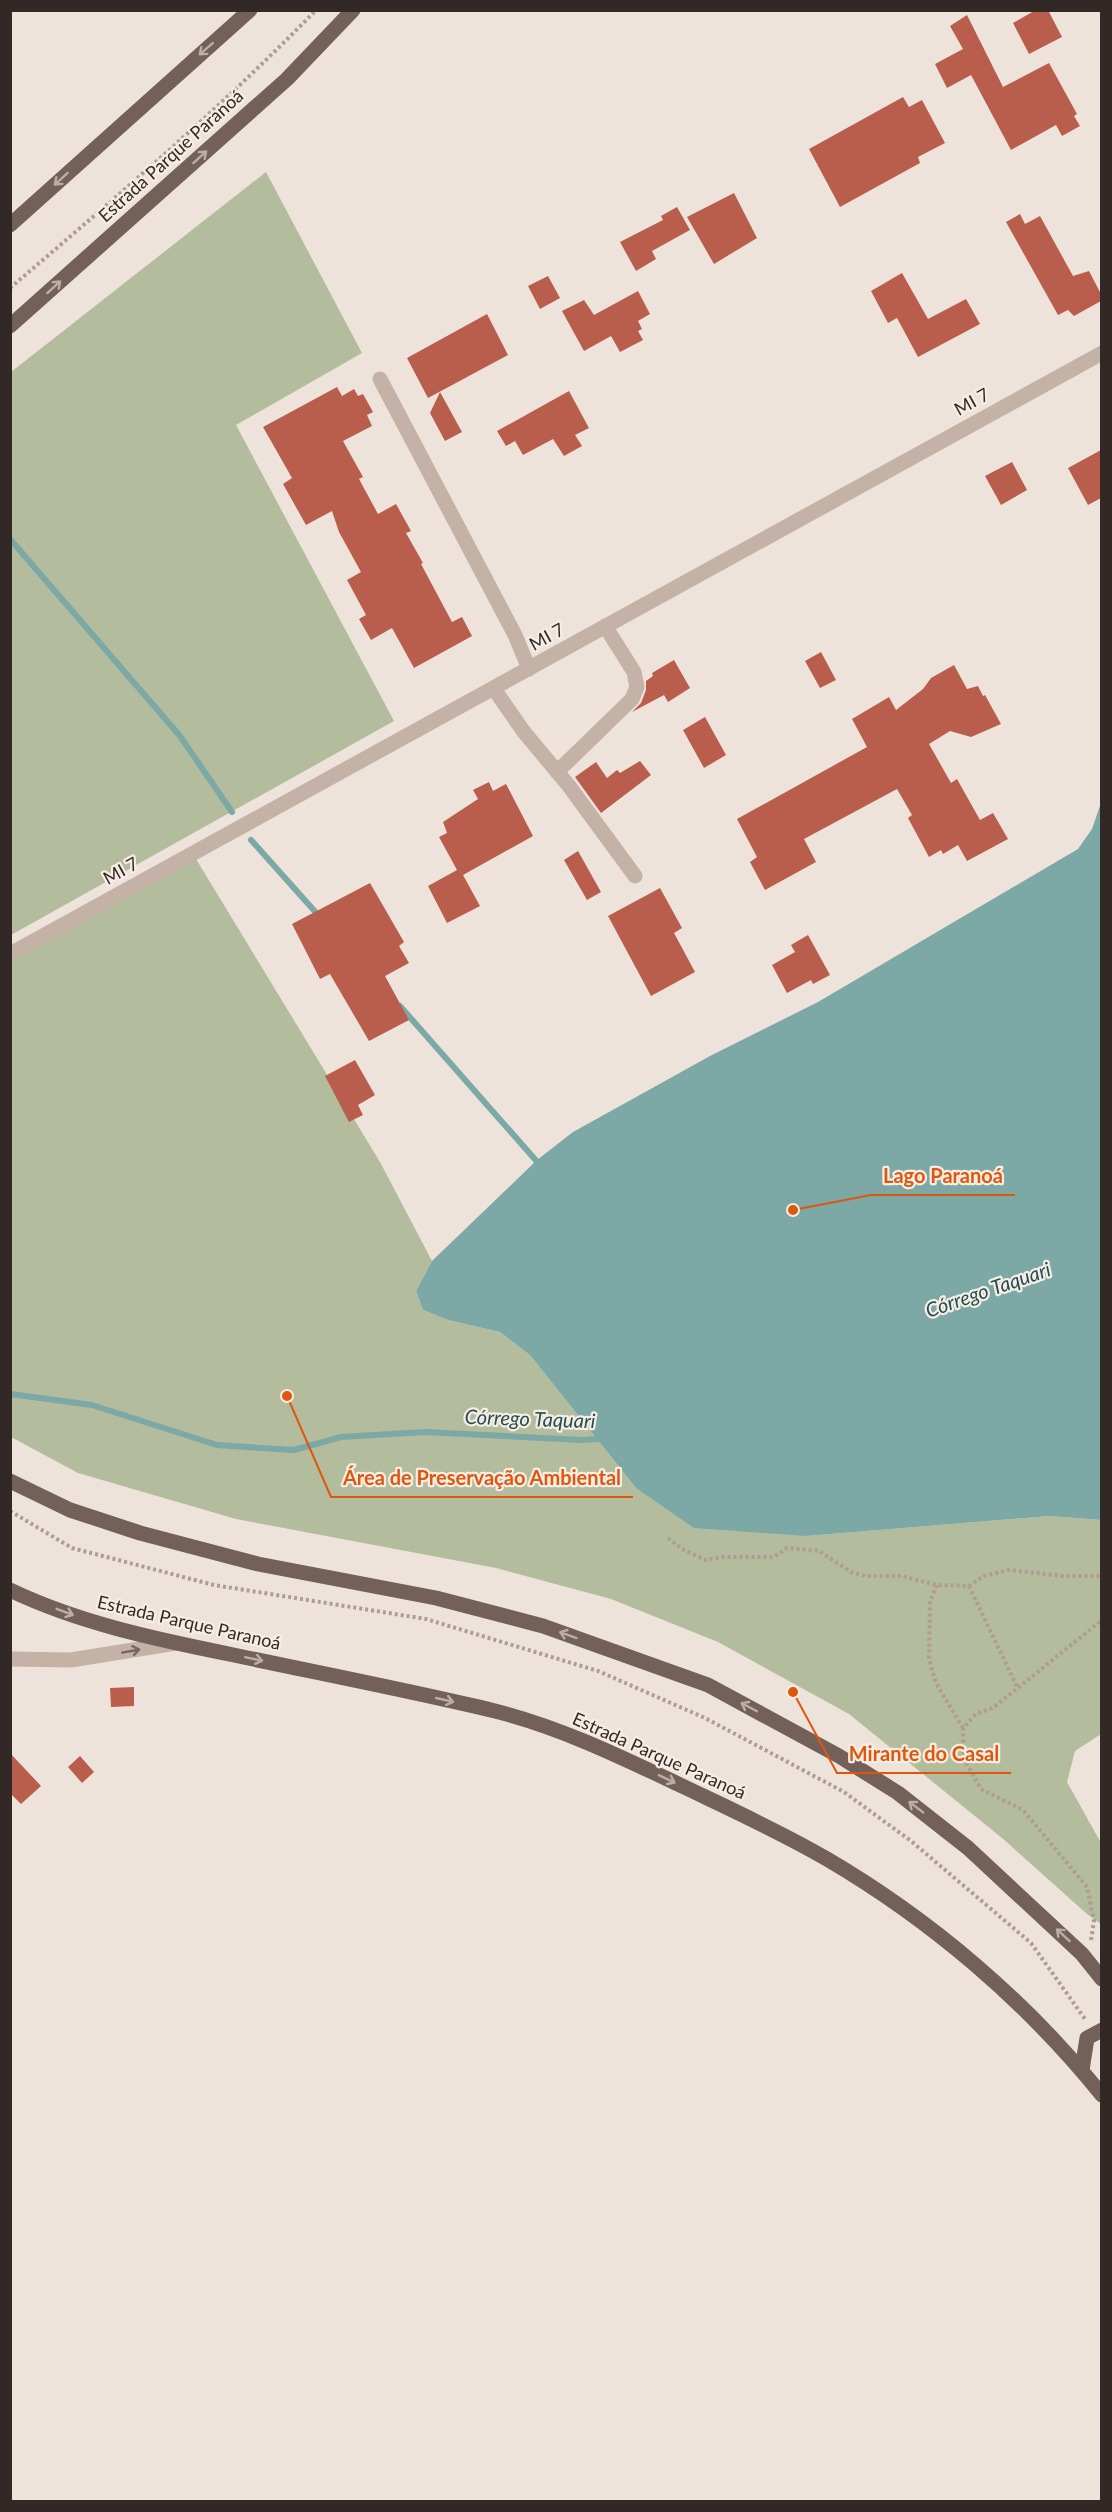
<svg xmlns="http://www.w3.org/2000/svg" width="1112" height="2512" viewBox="0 0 1112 2512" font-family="Lato,sans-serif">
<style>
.green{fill:#b3bc9c}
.water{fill:#7ca8a6}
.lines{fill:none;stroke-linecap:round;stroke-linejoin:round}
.stream{stroke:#7ca8a6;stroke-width:6}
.building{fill:#b95e4d}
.path{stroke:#b09c92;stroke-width:4;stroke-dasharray:3 3;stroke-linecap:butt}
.minor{stroke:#c5b2a7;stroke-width:15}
.major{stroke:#736059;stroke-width:15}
.oneway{stroke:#bcaea6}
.oneway2{stroke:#746761}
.labels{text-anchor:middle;stroke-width:4.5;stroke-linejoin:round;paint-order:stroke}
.street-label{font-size:18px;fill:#322927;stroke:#f7ede5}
.water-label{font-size:20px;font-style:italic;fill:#214f4e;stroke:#f7ede5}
.leader{fill:none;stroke:#df570d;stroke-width:2}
.callout-dot{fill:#df570d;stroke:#f7ede5;stroke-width:2}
.callout-label{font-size:20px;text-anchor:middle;font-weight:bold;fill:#df570d;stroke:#f7ede5;stroke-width:4.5;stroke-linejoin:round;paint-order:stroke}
</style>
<rect width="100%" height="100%" fill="#eee3da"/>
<path class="green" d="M 266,172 L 362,353 L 236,425 L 394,721 L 11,935 L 11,372 Z
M 196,859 L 380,1162 L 432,1261 L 416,1291 L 423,1310 L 448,1320 L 500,1332 L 530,1355 L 636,1488 L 806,1536 L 1050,1516 L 1101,1520 L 1101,1734 L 1075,1751 L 1067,1782 L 1101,1843 L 1101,1924 L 1087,1914 L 1002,1838 L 849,1714 L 718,1642 L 611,1599 L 496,1568 L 236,1519 L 78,1473 L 11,1437 L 11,957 Z"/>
<path class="water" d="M 1101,803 L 1101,1520 L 1050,1516 L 806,1536 L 694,1528 L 636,1488 L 530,1355 L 500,1332 L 448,1320 L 423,1310 L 416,1291 L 432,1261 L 537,1160 L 573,1132 L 710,1056 L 818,1002 L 1078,849 L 1092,829 Z"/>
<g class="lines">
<path class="stream" d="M 10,539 L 180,736 L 232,812
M 251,840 L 319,916
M 400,1006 L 540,1165
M 10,1394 L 92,1405 L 217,1445 L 294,1450 L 341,1437 L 425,1432 L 582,1440 L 599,1439 L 606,1437"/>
</g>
<path class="building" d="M 1036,10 L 1048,10 L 1062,37 L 1029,54 L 1013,23 Z
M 967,15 L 1003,87 L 1049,63 L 1077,114 L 1074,116 L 1080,126 L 1062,136 L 1056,125 L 1011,150 L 971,75 L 947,88 L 935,64 L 963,49 L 950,26 Z
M 903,97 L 909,107 L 922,100 L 945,143 L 918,157 L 920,163 L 840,207 L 809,149 Z
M 734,193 L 757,238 L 714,264 L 687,217 Z
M 677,207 L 690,230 L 652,251 L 656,259 L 636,271 L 620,242 L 663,220 L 661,216 Z
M 1020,214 L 1025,224 L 1040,216 L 1073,276 L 1089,271 L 1101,294 L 1101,301 L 1074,316 L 1068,310 L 1058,315 L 1006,222 Z
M 902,273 L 928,319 L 966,299 L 980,324 L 918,357 L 897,318 L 888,323 L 871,291 Z
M 548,276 L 560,298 L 540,309 L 528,286 Z
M 638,291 L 650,314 L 638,321 L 642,329 L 638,331 L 643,340 L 620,352 L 611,336 L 584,351 L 562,311 L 584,300 L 594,315 Z
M 487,314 L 508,355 L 428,398 L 407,358 Z
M 337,387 L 342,396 L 354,389 L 358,396 L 363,394 L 373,412 L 367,415 L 372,426 L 343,441 L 363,477 L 359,479 L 378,514 L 396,504 L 411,531 L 406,533 L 423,563 L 421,564 L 452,622 L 462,617 L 472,636 L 414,668 L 392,628 L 371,640 L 359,619 L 366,615 L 347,580 L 361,572 L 339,532 L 332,511 L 306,525 L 283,484 L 292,478 L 263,427 Z
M 569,391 L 589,428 L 575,435 L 582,446 L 564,456 L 553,439 L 523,455 L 515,441 L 506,446 L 497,431 Z
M 440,392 L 462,432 L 445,441 L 430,413 Z
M 1101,450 L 1101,498 L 1088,505 L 1068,468 Z
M 1012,462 L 1027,490 L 1001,505 L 985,476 Z
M 821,652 L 836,680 L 820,688 L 805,661 Z
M 674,660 L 690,688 L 668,702 L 664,695 L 632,712 L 641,703 L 646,690 L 646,681 L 653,676 L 652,673 Z
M 954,665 L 967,689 L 978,686 L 983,696 L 985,695 L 1001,724 L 971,737 L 950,731 L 929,744 L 951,783 L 957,779 L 980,820 L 993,813 L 1008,839 L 967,861 L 958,845 L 943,854 L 941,850 L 929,857 L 908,818 L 912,815 L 897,789 L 804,839 L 816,862 L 765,890 L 750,862 L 757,857 L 737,819 L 867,747 L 852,719 L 889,697 L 896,710 L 923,689 L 931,678 Z
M 705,717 L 726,755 L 704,768 L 683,730 Z
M 640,761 L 651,775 L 601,813 L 575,777 L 596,762 L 607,778 L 617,770 L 620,773 Z
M 489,782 L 493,791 L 506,784 L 533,836 L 463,875 L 480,906 L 447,923 L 428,886 L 457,870 L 439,837 L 447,833 L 443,822 L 478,799 L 473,790 Z
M 578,851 L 601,892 L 587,900 L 564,860 Z
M 370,883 L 404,942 L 399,946 L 409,963 L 385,976 L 409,1020 L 369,1041 L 330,974 L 320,979 L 292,924 Z
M 660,888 L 682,928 L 674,933 L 695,972 L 651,996 L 608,916 Z
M 808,935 L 830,975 L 813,984 L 811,980 L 787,993 L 772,965 L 795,952 L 791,945 Z
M 355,1060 L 375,1095 L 358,1105 L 363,1115 L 349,1122 L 325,1076 Z
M 134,1687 L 134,1706 L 111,1707 L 110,1688 Z
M 10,1753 L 41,1786 L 21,1804 L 10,1793 Z
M 80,1756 L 94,1772 L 82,1783 L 68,1767 Z"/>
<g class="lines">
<path class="path" d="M 10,288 C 113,200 221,108 316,10
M 10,1511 L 72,1548 L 214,1585 L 426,1619 L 598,1671 L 705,1718 L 844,1792 L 911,1841 L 1031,1943 L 1085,2019
M 668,1538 L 682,1549 L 706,1560 L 722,1557 L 774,1557 L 787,1548 L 819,1551 L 851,1572 L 865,1576 L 901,1576 L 937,1585 L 969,1586 L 984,1576 L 1009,1570 L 1064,1576 L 1102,1576
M 937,1585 L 930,1601 L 929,1659 L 936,1683 L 963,1728
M 969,1586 L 1017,1687
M 1091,1940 L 1094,1921 L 1087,1887 L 1023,1810 L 981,1789 L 964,1759 L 963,1728 L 976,1714 L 993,1708 L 1102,1620"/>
<path class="minor" d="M 380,379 L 515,635 L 529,669
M 494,689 L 524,732 L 569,786 L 635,876
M 557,772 L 632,699 L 637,687 L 634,672 L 605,626
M 10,954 L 1102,353
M 10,1659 L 71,1660 L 176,1643"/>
<path class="major" d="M 10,225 L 250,10
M 10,326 L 287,79 L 353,10
M 10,1481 L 70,1510 L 140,1533 L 258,1564 L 436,1598 L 543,1626 L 708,1685 L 839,1756 L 898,1793 L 968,1848 L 1082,1954 L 1102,1979
M 10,1590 C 79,1623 155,1639 229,1654 C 318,1673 407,1690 495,1711 C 559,1727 619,1756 678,1784 C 728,1808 779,1831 827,1859 C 931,1920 1026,2001 1102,2095
M 1082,2070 L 1087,2038 L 1102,2030"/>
</g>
<defs><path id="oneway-shaft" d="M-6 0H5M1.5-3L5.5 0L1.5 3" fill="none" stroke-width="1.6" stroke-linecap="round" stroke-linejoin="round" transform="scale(1.5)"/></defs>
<g class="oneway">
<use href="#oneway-shaft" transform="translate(206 49) rotate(139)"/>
<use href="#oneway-shaft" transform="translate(200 157) rotate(-42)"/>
<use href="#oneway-shaft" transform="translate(61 179) rotate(138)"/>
<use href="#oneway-shaft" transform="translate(54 287) rotate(-42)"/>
<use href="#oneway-shaft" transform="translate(65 1612) rotate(21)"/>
<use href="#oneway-shaft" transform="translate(568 1635) rotate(-160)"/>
<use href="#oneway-shaft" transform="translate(254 1659) rotate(12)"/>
<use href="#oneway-shaft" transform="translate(445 1700) rotate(13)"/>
<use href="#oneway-shaft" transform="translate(749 1707) rotate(-152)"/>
<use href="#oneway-shaft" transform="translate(667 1779) rotate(25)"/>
<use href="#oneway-shaft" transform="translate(916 1807) rotate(-143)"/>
<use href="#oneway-shaft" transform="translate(1063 1935) rotate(-137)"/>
</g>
<use class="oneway2" href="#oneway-shaft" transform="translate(131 1651) rotate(-10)"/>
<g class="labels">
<g class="street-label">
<text transform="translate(171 156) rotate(-42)" y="6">Estrada Parque Paranoá</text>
<text transform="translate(972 402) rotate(-29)" y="6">MI 7</text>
<text transform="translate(547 637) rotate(-29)" y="6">MI 7</text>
<text transform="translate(121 871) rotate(-29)" y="6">MI 7</text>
<text transform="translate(189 1623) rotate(13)" y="6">Estrada Parque Paranoá</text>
<text transform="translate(659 1756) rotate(24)" y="6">Estrada Parque Paranoá</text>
</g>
<g class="water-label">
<text transform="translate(988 1290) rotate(-19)" y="7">Córrego Taquari</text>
<text transform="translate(530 1419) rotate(2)" y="7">Córrego Taquari</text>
</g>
</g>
<path class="leader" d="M793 1210L871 1195H1015M287 1396L331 1497H633M793 1692L837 1773H1011"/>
<g class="callout-dot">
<circle cx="793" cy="1210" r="6"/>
<circle cx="287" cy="1396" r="6"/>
<circle cx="793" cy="1692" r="6"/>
</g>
<g class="callout-label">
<text x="943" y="1183">Lago Paranoá</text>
<text x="482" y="1485">Área de Preservação Ambiental</text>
<text x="924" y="1761">Mirante do Casal</text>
</g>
<rect width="1112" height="2512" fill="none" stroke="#322927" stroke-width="24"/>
</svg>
